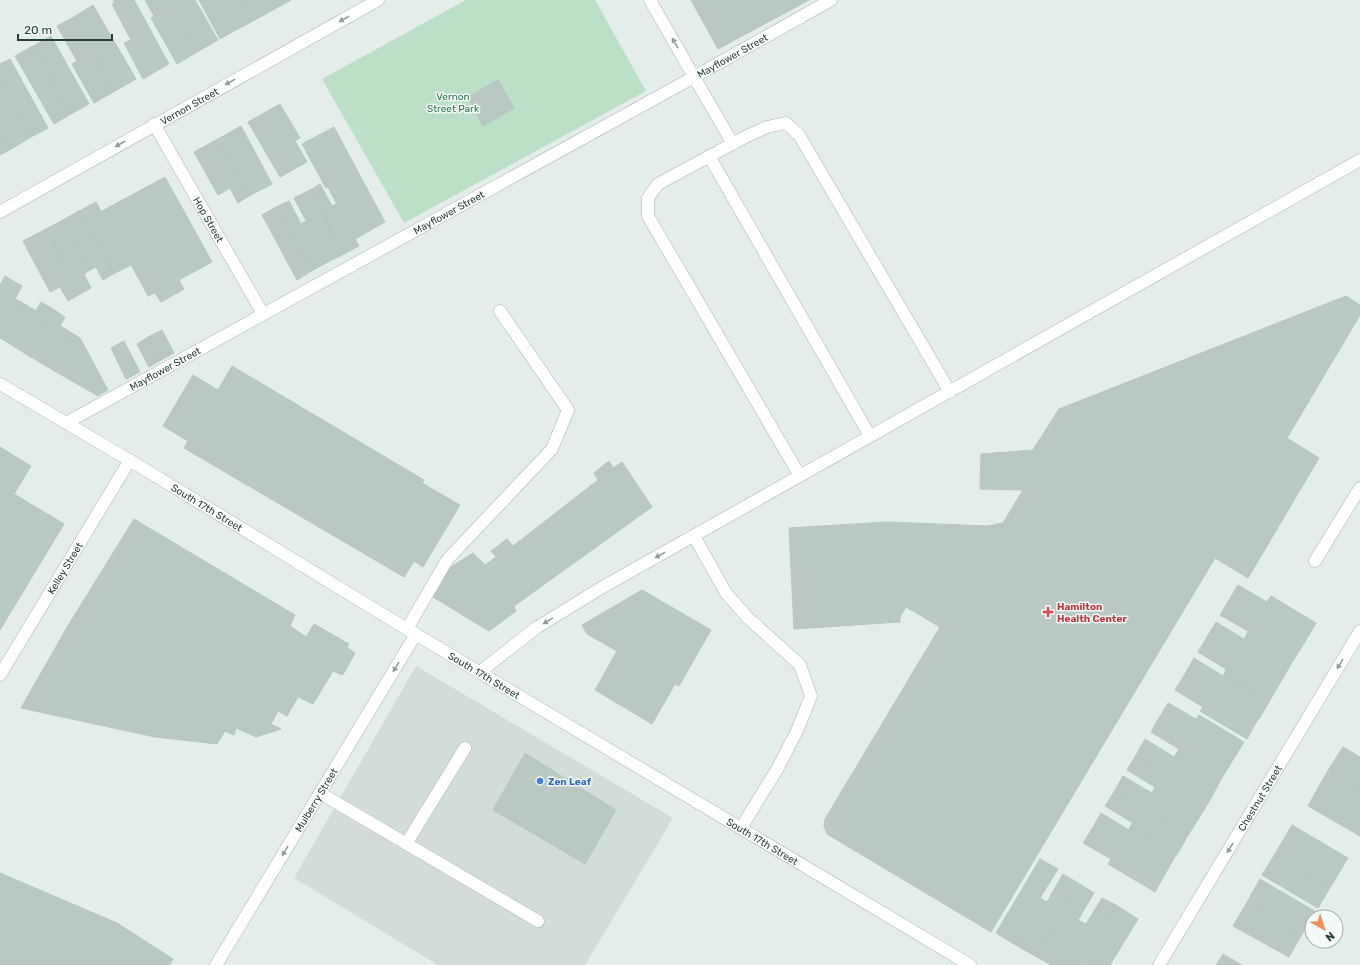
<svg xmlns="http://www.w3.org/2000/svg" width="1360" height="965" viewBox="0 0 1360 965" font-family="Rubik,sans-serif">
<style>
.built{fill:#d2ddd9}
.green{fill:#bcdfc8}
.building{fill:#b9c8c3;stroke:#b6c7c1}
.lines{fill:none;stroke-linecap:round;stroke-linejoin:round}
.lane-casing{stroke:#a6b5b2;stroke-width:13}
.street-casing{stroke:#a6b5b2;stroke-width:13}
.secondary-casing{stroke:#a2b9b3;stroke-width:13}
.lane{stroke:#fff;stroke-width:12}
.street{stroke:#fff;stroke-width:12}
.secondary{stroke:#fff;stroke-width:12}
.oneway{fill:#919f9c}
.health-dot{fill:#e0444e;stroke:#f4faf7;stroke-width:1.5}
.shop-dot{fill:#3f7fe0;stroke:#f4faf7;stroke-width:1.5}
.labels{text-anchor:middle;stroke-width:3;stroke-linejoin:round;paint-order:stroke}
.street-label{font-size:10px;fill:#233f3a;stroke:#f4faf7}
.park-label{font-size:10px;fill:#2c774e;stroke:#f4faf7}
.health-label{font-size:10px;font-weight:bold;fill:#be3a42;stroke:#f4faf7;text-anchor:start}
.shop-label{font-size:10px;font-weight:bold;fill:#366cbe;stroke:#f4faf7;text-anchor:start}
</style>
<rect width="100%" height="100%" fill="#e4edea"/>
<path class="built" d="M 416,666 L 673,818 L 585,965 L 438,965 L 294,878 Z"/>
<path class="green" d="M 466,0 L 595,0 L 646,91 L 404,223 L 322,79 Z"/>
<path class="building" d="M 113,0 L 134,0 L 169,64 L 143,79 L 124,43 L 131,40 L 112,4 L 115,3 Z
M 145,0 L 167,0 L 197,52 L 177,64 L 151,18 L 154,16 Z
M 167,0 L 195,0 L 218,40 L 197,52 Z
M 199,0 L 219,0 L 236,30 L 220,39 Z
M 220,0 L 242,0 L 253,21 L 236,30 Z
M 242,0 L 265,0 L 271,11 L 253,21 Z
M 265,0 L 291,0 L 271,11 Z
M 691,0 L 809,0 L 718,49 Z
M 93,5 L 136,79 L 115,91 L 74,17 Z
M 74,17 L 115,91 L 94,103 L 72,64 L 77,61 L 57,26 Z
M 51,36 L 89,104 L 71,114 L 33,46 Z
M 33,46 L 71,114 L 54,124 L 15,56 Z
M 10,59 L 48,128 L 31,137 L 0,81 L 0,64 Z
M 498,80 L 514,108 L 483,126 L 468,97 Z
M 0,81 L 31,137 L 13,148 L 0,126 Z
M 280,104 L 300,138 L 295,141 L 307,162 L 280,177 L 248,122 Z
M 0,126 L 13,148 L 0,155 Z
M 241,126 L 272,184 L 249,196 L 218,139 Z
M 334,127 L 385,222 L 355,239 L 328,187 L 326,188 L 302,144 Z
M 218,139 L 249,196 L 238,203 L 230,188 L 218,195 L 194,152 Z
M 165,177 L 212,262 L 179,280 L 184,289 L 161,302 L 155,293 L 148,296 L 102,211 Z
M 320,184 L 332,206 L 336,204 L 359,246 L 344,254 L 310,190 Z
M 310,190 L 344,254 L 328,262 L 294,198 Z
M 289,201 L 301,224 L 306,221 L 328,262 L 313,270 L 278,206 Z
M 96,202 L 131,265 L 113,274 L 79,211 Z
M 278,206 L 313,270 L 297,280 L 262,215 Z
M 79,211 L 112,272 L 113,274 L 103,280 L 96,267 L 90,270 L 63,220 Z
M 63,220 L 90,270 L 84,274 L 91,288 L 80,294 L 46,229 Z
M 46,229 L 80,294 L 68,301 L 60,287 L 50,292 L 23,241 Z
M 5,276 L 22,286 L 15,299 L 23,303 L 2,339 L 0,338 L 0,285 Z
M 1346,296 L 1360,305 L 1360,315 L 1287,438 L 1319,458 L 1248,578 L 1215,558 L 991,932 L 827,834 L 824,826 L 825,819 L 940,627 L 906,607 L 900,617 L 900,622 L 794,629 L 789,528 L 887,522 L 987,526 L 1003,523 L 1023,490 L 980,489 L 981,454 L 1033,450 L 1059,409 Z
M 41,302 L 53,309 L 26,354 L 2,339 L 23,303 L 36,311 Z
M 53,309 L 65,317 L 60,326 L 72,333 L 51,369 L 26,354 Z
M 162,330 L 174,353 L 161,360 L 148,337 Z
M 72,333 L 80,338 L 108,390 L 98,396 L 51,369 Z
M 148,337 L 161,360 L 149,367 L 137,344 Z
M 124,341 L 140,372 L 126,379 L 111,348 Z
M 232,366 L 424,480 L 422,483 L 460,505 L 423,567 L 414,561 L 404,577 L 184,448 L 188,441 L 163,426 L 193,375 L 218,390 Z
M 0,447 L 31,466 L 14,494 L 64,524 L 0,630 Z
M 609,461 L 613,468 L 622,462 L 652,507 L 514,606 L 516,611 L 489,631 L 433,597 L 451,567 L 473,553 L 485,565 L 496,557 L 491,551 L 507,539 L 513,546 L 598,480 L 594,473 Z
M 134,519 L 295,615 L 290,626 L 306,637 L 314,624 L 349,644 L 347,647 L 355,653 L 344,673 L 342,675 L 333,671 L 313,704 L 298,697 L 287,716 L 278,711 L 271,724 L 281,729 L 256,737 L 236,728 L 234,735 L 225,731 L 217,744 L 155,737 L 21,708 L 69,624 Z
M 1238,585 L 1267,602 L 1271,596 L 1316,623 L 1303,645 L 1229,600 Z
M 642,590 L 711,630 L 679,686 L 675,684 L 652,724 L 595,690 L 617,651 L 587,634 L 582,625 Z
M 1229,600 L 1303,645 L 1291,664 L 1246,636 L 1248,631 L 1220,615 Z
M 1216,622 L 1244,639 L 1246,636 L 1291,664 L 1280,683 L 1207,637 Z
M 1207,637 L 1280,683 L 1269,702 L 1224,674 L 1226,669 L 1198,652 Z
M 1194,658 L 1223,676 L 1224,674 L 1269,702 L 1259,719 L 1185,674 Z
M 1185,674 L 1258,719 L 1247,739 L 1200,711 L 1203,707 L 1175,690 Z
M 1168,703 L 1196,719 L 1199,715 L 1244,742 L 1231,763 L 1159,718 Z
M 1159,718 L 1231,763 L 1220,781 L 1176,754 L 1179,749 L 1151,732 Z
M 1145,739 L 1174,757 L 1176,754 L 1220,781 L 1210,800 L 1136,755 Z
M 1343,747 L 1360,757 L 1360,787 L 1329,769 Z
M 525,753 L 616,810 L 585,864 L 493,810 Z
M 1136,755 L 1210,800 L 1199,818 L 1153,790 L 1155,787 L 1127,770 Z
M 1329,769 L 1360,787 L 1360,812 L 1318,788 Z
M 1123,776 L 1152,793 L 1153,791 L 1199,818 L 1187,837 L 1114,792 Z
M 1318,788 L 1360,812 L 1360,836 L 1308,806 Z
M 1114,792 L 1187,837 L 1177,855 L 1176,855 L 1130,827 L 1133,823 L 1105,806 Z
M 1101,813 L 1129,830 L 1130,827 L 1176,855 L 1165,874 L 1092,829 Z
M 1292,825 L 1348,858 L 1331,886 L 1275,854 Z
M 1092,829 L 1165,874 L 1155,892 L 1108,864 L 1111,859 L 1083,843 Z
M 1275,854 L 1331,886 L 1318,908 L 1262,875 Z
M 1040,859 L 1058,869 L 1040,898 L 1042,899 L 1014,944 L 996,933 Z
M 0,873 L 117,923 L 173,959 L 169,965 L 0,965 Z
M 1063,874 L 1078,883 L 1035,956 L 1014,944 L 1042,899 L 1047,902 Z
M 1260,879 L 1316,912 L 1301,936 L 1246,904 Z
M 1078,883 L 1094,893 L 1078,920 L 1080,921 L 1053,965 L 1051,965 L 1035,956 Z
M 1102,898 L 1116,905 L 1079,965 L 1053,965 L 1080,921 L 1086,924 Z
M 1246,904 L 1301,936 L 1289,957 L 1233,926 Z
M 1116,905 L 1138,919 L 1110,965 L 1079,965 Z
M 1223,954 L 1242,965 L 1216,965 Z"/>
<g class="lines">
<defs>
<path id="lane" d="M 694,77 L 733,144
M 709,156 L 870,436
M 800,476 L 648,216 L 648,198 L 658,184 L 747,136 L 767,127 L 786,123 L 799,135 L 950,392
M 694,536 L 726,593 L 747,617 L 800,665 L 811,696 L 797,731 L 776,771 L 741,828
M 1315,561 L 1360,488
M 407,629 L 447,560 L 552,449 L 568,410 L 500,311
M 480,672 L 536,628 L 601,588 L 1360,160
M 320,793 L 538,921
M 406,844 L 465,748"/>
<g id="street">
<path d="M 650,0 L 694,77"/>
<path id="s1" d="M 154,124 L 263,314"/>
<path id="s2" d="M 0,212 L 378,0"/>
<path id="s3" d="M 66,423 L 694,77 L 831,0"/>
<path id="s4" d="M 0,675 L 130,460"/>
<path id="s5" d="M 216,965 L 416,634"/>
<path id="s6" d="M 1159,965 L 1360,631"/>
</g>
<g id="secondary">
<path id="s7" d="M 0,384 L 131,461 L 407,629 L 970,965"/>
</g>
</defs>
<use href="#lane" class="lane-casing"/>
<use href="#street" class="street-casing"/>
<use href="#secondary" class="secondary-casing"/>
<use href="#lane" class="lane"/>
<use href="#street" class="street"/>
<use href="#secondary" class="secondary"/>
</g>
<defs><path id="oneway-solid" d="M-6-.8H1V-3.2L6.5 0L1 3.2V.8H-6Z"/></defs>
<g class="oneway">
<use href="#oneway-solid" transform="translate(344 19) rotate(151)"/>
<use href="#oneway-solid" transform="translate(675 43) rotate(-120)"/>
<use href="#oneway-solid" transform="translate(230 82) rotate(151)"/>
<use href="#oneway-solid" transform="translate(120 144) rotate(150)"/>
<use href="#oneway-solid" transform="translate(660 555) rotate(151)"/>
<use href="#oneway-solid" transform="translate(548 621) rotate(149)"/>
<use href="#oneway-solid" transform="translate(1340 664) rotate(121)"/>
<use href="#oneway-solid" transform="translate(396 667) rotate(121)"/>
<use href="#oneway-solid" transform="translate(1230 848) rotate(121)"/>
<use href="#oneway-solid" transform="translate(285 851) rotate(121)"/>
</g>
<path class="health-dot" d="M1046 606h4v4h4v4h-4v4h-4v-4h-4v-4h4z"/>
<circle class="shop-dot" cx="540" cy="781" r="4"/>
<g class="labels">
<g class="street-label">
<text dy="4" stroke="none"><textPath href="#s3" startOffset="761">Mayflower Street</textPath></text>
<text dy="4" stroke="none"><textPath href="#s2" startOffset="217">Vernon Street</textPath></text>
<text dy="4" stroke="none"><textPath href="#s3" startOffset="437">Mayflower Street</textPath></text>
<text dy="4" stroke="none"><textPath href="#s1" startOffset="110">Hop Street</textPath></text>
<text dy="4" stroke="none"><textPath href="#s3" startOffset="113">Mayflower Street</textPath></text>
<text dy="4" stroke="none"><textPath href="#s7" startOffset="241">South 17th Street</textPath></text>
<text dy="4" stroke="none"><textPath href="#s4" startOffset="125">Kelley Street</textPath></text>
<text dy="4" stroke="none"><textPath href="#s7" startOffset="565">South 17th Street</textPath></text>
<text dy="4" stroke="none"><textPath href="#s6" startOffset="195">Chestnut Street</textPath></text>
<text dy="4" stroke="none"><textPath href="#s5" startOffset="193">Mulberry Street</textPath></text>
<text dy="4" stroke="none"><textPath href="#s7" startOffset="889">South 17th Street</textPath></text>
</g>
<g class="park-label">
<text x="453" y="100">Vernon<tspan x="453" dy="12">Street Park</tspan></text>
</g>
<g class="health-label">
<text x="1057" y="610">Hamilton<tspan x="1057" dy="12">Health Center</tspan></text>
</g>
<g class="shop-label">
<text x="548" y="785">Zen Leaf</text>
</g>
</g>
<g transform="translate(1324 929) rotate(141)"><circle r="19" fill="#f4faf7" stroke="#a0afab"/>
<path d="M0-3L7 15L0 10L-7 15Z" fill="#f48b5b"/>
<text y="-6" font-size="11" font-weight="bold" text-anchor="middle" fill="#233f3a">N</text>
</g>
<path d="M18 34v6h94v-6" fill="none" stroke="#233f3a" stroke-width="2"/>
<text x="24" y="34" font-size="12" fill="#233f3a" stroke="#f4faf7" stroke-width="3" paint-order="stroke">20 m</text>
</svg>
